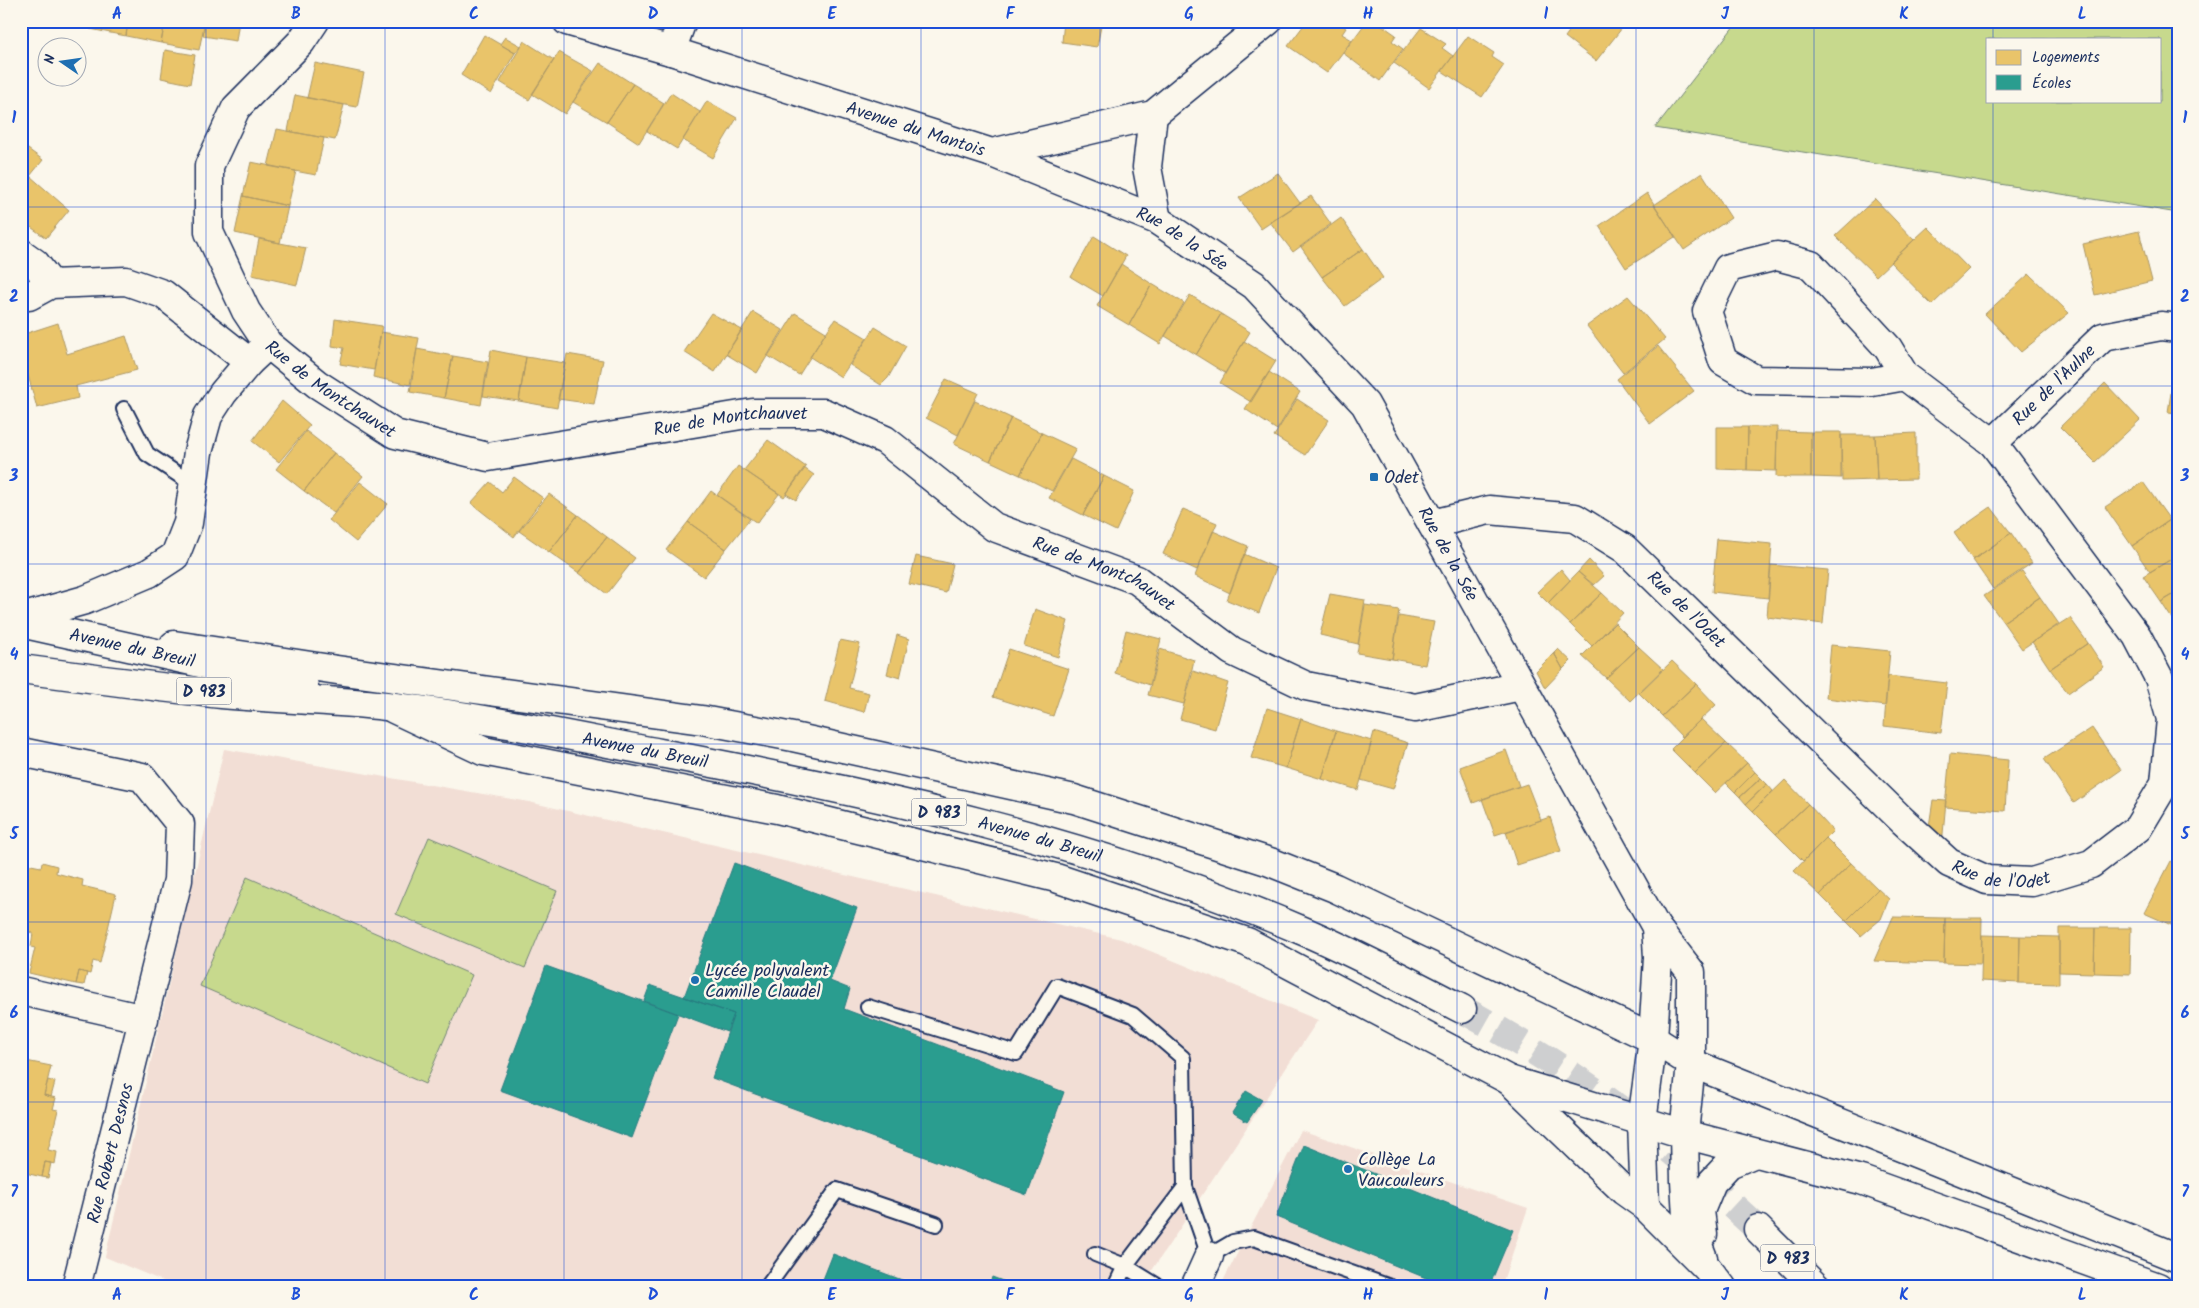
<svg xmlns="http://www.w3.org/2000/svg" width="2199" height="1308" viewBox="0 0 2199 1308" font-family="Kalam,sans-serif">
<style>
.built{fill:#f2ded5}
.green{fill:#c7d98d;stroke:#718476;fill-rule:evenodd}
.homes{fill:#e9c46a;stroke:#ab9766}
.schools{fill:#2a9d8f;stroke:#267c80}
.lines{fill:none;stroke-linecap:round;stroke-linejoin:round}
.primary-tunnel{stroke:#cecfd0;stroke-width:28;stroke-dasharray:28 14;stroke-linecap:butt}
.service-casing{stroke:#1b2f5e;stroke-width:18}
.minor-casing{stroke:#1b2f5e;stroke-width:31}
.secondary-casing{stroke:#1b2f5e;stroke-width:31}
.primary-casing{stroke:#1b2f5e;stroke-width:31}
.service{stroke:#fbf7ec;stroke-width:14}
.minor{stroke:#fbf7ec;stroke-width:28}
.secondary{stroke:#fbf7ec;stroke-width:28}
.primary{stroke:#fbf7ec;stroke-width:28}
.grid{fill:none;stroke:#1d4ed8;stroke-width:1;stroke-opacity:0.55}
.poi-dot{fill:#1f6fb2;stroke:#fbf7ec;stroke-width:2}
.labels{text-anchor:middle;stroke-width:5;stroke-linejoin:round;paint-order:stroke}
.shield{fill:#fbf7ec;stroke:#5e6b89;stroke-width:1}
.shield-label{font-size:16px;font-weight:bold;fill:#1b2f5e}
.street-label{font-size:18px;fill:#1b2f5e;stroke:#fbf7ec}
.poi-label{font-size:18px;fill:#1b2f5e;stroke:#fbf7ec;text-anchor:start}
.neatline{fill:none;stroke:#1d4ed8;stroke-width:2}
.grid-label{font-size:16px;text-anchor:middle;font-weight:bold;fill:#1d4ed8}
</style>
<rect width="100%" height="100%" fill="#fbf7ec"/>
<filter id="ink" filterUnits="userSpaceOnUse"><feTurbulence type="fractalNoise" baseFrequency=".02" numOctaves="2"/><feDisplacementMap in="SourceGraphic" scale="10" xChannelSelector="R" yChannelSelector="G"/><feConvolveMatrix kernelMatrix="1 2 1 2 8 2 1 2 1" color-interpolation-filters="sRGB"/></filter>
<g filter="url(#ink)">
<path class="built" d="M 224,749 L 529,802 L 1121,939 L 1318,1020 L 1141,1287 L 177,1287 L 105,1257 Z
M 1301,1130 L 1528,1208 L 1501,1287 L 1220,1287 Z"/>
<path class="green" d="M 1738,21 L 2178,21 L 2178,213 L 1655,128 ZM 1988,39 L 2160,39 L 2160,101 L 1988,101 Z
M 429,837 L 557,891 L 525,968 L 396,914 Z
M 247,877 L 472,975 L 425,1084 L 200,986 Z"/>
<path class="homes" d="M 92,21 L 128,21 L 126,36 L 90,29 Z
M 128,21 L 165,21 L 161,43 L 126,36 Z
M 165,21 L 205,21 L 199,50 L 161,43 Z
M 205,21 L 239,21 L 236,41 L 203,36 Z
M 1064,21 L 1102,21 L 1097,47 L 1062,42 Z
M 1307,21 L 1336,21 L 1346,28 L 1342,34 L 1352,40 L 1327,73 L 1288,46 Z
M 1367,21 L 1376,21 L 1396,35 L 1392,41 L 1403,49 L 1380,81 L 1343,53 Z
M 1577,21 L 1623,21 L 1626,23 L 1596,61 L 1565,37 Z
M 1421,28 L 1446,44 L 1442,48 L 1453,56 L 1429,88 L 1394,63 Z
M 484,35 L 515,53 L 491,94 L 461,75 Z
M 1468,36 L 1494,53 L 1492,57 L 1504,65 L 1482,97 L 1442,71 Z
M 505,37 L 521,46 L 515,53 L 500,44 Z
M 524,41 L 554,60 L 529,100 L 500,82 Z
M 165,50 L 195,55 L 190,84 L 161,78 Z
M 559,52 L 593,71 L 565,114 L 532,94 Z
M 315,63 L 364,73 L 357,107 L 307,98 Z
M 600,63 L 633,84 L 607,122 L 573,102 Z
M 633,84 L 664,103 L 639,143 L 607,122 Z
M 671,93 L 700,112 L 677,149 L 647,131 Z
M 295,95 L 344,105 L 335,140 L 288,131 Z
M 707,101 L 737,118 L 713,158 L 683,140 Z
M 277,129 L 324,138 L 316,175 L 268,166 Z
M 21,144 L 43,160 L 30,176 L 69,210 L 46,238 L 21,220 Z
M 251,162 L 296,171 L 288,206 L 243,196 Z
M 1278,173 L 1300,203 L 1261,229 L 1239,198 Z
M 1702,173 L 1731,218 L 1684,250 L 1654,205 Z
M 1647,193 L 1675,237 L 1626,268 L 1599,226 Z
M 243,196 L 288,206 L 280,243 L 235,233 Z
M 1311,196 L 1331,224 L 1293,252 L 1270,222 Z
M 1875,199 L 1914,240 L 1876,276 L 1835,236 Z
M 1341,218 L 1363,249 L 1322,277 L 1301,247 Z
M 1928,227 L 1969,269 L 1932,305 L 1890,262 Z
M 2139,231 L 2152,281 L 2095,295 L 2083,244 Z
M 1094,236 L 1126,256 L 1103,296 L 1071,277 Z
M 259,239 L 306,248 L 297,285 L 252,275 Z
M 1363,249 L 1383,278 L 1345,306 L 1322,277 Z
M 1121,264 L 1152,284 L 1129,325 L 1097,306 Z
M 2029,274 L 2069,313 L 2021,352 L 1985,314 Z
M 1152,284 L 1184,303 L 1160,344 L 1129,325 Z
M 1190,295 L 1221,314 L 1196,355 L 1165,336 Z
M 1628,296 L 1665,339 L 1623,373 L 1587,326 Z
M 753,312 L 783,330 L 757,373 L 726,354 Z
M 711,313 L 742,330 L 715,372 L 684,352 Z
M 795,313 L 826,332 L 799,375 L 768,356 Z
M 1221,314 L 1250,332 L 1225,373 L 1196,355 Z
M 335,319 L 382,326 L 374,370 L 340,364 L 344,348 L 332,346 Z
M 835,319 L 867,338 L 841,377 L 810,357 Z
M 58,323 L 67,354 L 126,336 L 137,370 L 76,386 L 78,398 L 37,408 L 21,350 L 21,335 Z
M 875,327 L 906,346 L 888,378 L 881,385 L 850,365 Z
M 381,332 L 419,338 L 410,385 L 373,377 Z
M 1244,341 L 1276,361 L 1251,402 L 1220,383 Z
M 1658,346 L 1694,391 L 1650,424 L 1617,379 Z
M 417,349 L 453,356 L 444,398 L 410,392 Z
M 491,350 L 526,357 L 519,401 L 483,396 Z
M 567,354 L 603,360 L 594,404 L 558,399 Z
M 453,356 L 488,362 L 481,405 L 444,398 Z
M 526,357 L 565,363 L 557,408 L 519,401 Z
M 2175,367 L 2178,368 L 2178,413 L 2168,412 Z
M 1269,372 L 1300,392 L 1277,430 L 1245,409 Z
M 946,379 L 978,393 L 958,435 L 926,418 Z
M 2105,383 L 2140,420 L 2095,462 L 2060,427 Z
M 1297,399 L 1329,420 L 1305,455 L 1274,436 Z
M 282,401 L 310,425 L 279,462 L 252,441 Z
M 975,401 L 1011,418 L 990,461 L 954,444 Z
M 1011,418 L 1042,433 L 1020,475 L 990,461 Z
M 1717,427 L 1748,427 L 1747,470 L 1717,469 Z
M 1748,427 L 1777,427 L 1776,471 L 1747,470 Z
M 306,431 L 334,453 L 304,491 L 276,469 Z
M 1777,431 L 1811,432 L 1811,477 L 1776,477 Z
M 1811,432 L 1841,432 L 1841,478 L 1811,477 Z
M 1042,433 L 1076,449 L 1052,491 L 1020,475 Z
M 1916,433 L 1916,479 L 1877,480 L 1875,435 Z
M 1841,435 L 1875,435 L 1877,480 L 1842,481 Z
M 768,440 L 806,467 L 784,497 L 744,470 Z
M 334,453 L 363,476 L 334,513 L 304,491 Z
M 1071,459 L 1104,476 L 1083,515 L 1049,498 Z
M 738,466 L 779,494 L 757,523 L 717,495 Z
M 804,468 L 814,475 L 796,500 L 786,494 Z
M 1104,476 L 1134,491 L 1116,531 L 1083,515 Z
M 514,477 L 543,498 L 514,537 L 471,503 L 490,482 L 502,492 Z
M 360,482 L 388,504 L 356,542 L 329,520 Z
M 2143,482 L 2170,520 L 2132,546 L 2105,507 Z
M 711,491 L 750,519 L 726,549 L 688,522 Z
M 549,494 L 578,515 L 549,552 L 519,531 Z
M 1991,507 L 2011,533 L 1973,560 L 1954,533 Z
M 1183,509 L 1217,523 L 1197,570 L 1163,554 Z
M 578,515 L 607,537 L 579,573 L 549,552 Z
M 2170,520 L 2178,531 L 2178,555 L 2150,572 L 2132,546 Z
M 688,522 L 726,549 L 704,577 L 666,550 Z
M 1213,531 L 1248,546 L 1230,593 L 1195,576 Z
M 2011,533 L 2032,563 L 1993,589 L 1973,560 Z
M 607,537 L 635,558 L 607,594 L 579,573 Z
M 1717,539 L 1772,544 L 1768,598 L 1712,592 Z
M 1244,554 L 1276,568 L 1259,613 L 1227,600 Z
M 2178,555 L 2178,592 L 2161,602 L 2143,576 Z
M 916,556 L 953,564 L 946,593 L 909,584 Z
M 1589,560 L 1604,576 L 1594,585 L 1578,572 Z
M 1771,565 L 1828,570 L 1823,624 L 1767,617 Z
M 1561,569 L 1570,580 L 1548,603 L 1537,592 Z
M 2022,571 L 2040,597 L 2003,622 L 1984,596 Z
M 1578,572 L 1602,593 L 1570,624 L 1548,603 Z
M 2178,592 L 2178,628 L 2161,602 Z
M 1602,593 L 1623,613 L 1592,646 L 1570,624 Z
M 1330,594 L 1365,600 L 1358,644 L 1320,635 Z
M 2040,597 L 2059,624 L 2022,649 L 2003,622 Z
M 1365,605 L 1399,610 L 1392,659 L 1357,653 Z
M 1035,609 L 1068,621 L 1058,657 L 1024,646 Z
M 1399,616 L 1434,622 L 1425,665 L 1392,659 Z
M 2070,618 L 2088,643 L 2050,669 L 2032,642 Z
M 1615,623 L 1639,647 L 1606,678 L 1582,656 Z
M 1126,630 L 1161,639 L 1150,685 L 1115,673 Z
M 897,635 L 909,639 L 900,678 L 887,674 Z
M 840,640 L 860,644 L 849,688 L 869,693 L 864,712 L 825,701 Z
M 2088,643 L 2104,667 L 2068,693 L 2050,669 Z
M 1831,645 L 1890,651 L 1885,706 L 1826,698 Z
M 1639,647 L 1663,669 L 1630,701 L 1606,678 Z
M 1009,649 L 1069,669 L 1053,716 L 993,697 Z
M 1160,649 L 1194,660 L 1184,704 L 1148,695 Z
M 1558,649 L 1571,661 L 1563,669 L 1554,653 Z
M 1554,653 L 1563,669 L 1545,688 L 1536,671 Z
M 1672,661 L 1696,684 L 1662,716 L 1639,693 Z
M 1193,671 L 1228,683 L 1215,729 L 1180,719 Z
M 1888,676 L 1947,683 L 1941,733 L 1884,726 Z
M 1696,684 L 1716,705 L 1682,737 L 1662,716 Z
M 1267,708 L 1301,719 L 1286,768 L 1251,758 Z
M 1301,719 L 1336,731 L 1322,779 L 1286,768 Z
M 1701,719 L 1726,743 L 1695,773 L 1671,749 Z
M 2092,728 L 2121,770 L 2074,803 L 2044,759 Z
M 1336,731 L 1372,741 L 1358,790 L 1322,779 Z
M 1374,732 L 1408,743 L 1393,789 L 1361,780 Z
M 1726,743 L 1747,763 L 1715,793 L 1695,773 Z
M 1506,750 L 1519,786 L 1473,803 L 1460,767 Z
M 1950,754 L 2008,760 L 2005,811 L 1945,807 Z
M 1747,763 L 1755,772 L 1735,792 L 1726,783 Z
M 1755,772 L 1761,778 L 1740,797 L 1735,792 Z
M 1761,778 L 1767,784 L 1746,804 L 1740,797 Z
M 1785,780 L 1808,804 L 1776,834 L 1753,811 Z
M 1527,784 L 1541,820 L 1495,835 L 1482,799 Z
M 1767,784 L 1773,791 L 1753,811 L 1746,804 Z
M 1933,800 L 1946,801 L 1942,845 L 1928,833 Z
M 1808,804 L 1833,831 L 1803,861 L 1776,834 Z
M 1550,817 L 1561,851 L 1517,865 L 1506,832 Z
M 1826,838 L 1851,863 L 1820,895 L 1794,871 Z
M 2171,861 L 2178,864 L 2178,928 L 2144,913 Z
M 42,862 L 57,866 L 56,873 L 83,880 L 82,886 L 116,894 L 100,963 L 93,961 L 90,974 L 79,971 L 76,984 L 29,973 L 35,948 L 31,947 L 33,933 L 21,930 L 21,863 L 41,867 Z
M 1851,863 L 1878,889 L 1846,921 L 1820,895 Z
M 1878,889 L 1889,899 L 1881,919 L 1861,936 L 1846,921 Z
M 1893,917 L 1945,918 L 1944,963 L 1874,961 Z
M 1945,918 L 1982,918 L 1981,964 L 1944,963 Z
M 2059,928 L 2095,928 L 2094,973 L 2059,972 Z
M 2095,928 L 2131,928 L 2130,974 L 2094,973 Z
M 1982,935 L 2020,936 L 2019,983 L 1981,981 Z
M 2020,936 L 2059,937 L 2059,984 L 2019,983 Z
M 79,971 L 87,973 L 84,985 L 76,984 Z
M 21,1060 L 51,1066 L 44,1095 L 56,1098 L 53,1109 L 58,1110 L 48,1150 L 57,1152 L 55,1164 L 45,1162 L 42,1177 L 21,1172 Z
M 48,1080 L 55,1082 L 51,1097 L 44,1095 Z
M 45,1162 L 51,1163 L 48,1178 L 42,1177 Z"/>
<path class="schools" d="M 734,863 L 857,908 L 830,981 L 850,989 L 844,1009 L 1064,1092 L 1027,1195 L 712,1078 L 734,1014 L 684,997 Z
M 546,966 L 678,1014 L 632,1138 L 500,1090 Z
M 650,985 L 734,1014 L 727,1032 L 644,1001 Z
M 1246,1091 L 1262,1100 L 1247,1122 L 1232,1113 Z
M 1304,1145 L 1513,1230 L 1489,1287 L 1448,1287 L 1276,1217 Z
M 833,1254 L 910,1283 L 909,1287 L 820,1287 Z
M 992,1277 L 1019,1287 L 989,1287 Z"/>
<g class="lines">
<path class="primary-tunnel" d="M 1462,1009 C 1532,1048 1601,1091 1662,1143 C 1695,1170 1726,1200 1758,1229"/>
<defs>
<path id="service" d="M 124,409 L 147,454 L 194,485
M 868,1007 L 1016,1053 L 1057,986 L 1133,1015 L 1183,1058 L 1185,1187 L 1125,1266 L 1095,1254
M 1185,1187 L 1209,1256 L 1233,1242 L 1254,1238 L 1390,1287
M 767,1287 L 837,1190 L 936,1224
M 1115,1287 L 1125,1266 L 1159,1287"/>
<g id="minor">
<path id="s1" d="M 315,21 L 301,42 L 236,108 L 209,166 L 209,232 L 246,311 L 268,344 L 317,384 L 395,434 L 488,457 L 753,413 L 824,413 L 885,440 L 994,527 L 1137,580 L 1232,651 L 1306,686 L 1415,708 L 1521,686"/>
<path id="s2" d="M 567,21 L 671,51 L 992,153 L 1153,115 L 1268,21"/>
<path d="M 671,51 L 682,21"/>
<path d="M 1153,115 L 1147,167 L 1157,220"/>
<path id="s3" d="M 992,153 L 1157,220 L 1254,285 L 1365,404 L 1656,927 L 1658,957 L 1653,1039 L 1642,1121 L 1645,1206 L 1707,1268 L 1722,1287"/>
<path d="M 21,253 L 35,263 L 51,284"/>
<path d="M 21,295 L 29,296 L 51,284 L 126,281 L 163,294 L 249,362 L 262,350"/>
<path id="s4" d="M 1993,443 L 2103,337 L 2161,326 L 2178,328"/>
<path id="s5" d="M 1432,524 L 1489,510 L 1575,518 L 1625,549 L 1903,821 L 1949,863 L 1987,880 L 2032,882 L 2091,864 L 2138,828 L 2165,783 L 2171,719 L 2159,678 L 2137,636 L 1993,443 L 1905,376 L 1888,348 L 1811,265 L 1777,256 L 1728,268 L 1707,311 L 1723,361 L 1756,380 L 1872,382 L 1905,376"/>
<path d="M 21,618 L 85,600 L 149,573 L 175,556 L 188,523 L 198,452 L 208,416 L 223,393 L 249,362"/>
<path d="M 21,752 L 142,777 L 180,824 L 178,880 L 76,1287"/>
<path d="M 1656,927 L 1691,972 L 1691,1063 L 1684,1134 L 1685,1181 L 1687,1217 L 1703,1258"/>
<path d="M 21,991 L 144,1019"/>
<path d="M 1509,1080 L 1624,1191 L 1645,1206"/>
<path d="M 1703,1234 L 1700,1211 L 1712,1182 L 1729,1164 L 1755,1153"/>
<path d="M 1195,1287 L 1209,1256"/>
</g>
<path id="secondary" d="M 174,645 L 337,670 L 702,720 L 793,737 L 1074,799 L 1270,862 L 1335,888 L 1653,1039 L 1691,1063 L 2178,1258
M 394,709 L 483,751 L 777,809 L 1056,878 L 1247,942 L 1509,1080 L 1684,1134 L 1861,1180 L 2158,1287"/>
<g id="primary">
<path id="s6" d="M 21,623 L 304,686"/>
<path id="s7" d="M 21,669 C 88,678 155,687 222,694 C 277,699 332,700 386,706 C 478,716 569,736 660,753 C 878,794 1096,842 1301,930 C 1356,953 1409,982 1462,1009"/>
<path d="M 1758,1229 L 1816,1287"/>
</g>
</defs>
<use href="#service" class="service-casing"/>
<use href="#minor" class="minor-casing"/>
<use href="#secondary" class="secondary-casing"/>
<use href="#primary" class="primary-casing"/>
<use href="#service" class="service"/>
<use href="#minor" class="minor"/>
<use href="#secondary" class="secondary"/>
<use href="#primary" class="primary"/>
</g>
</g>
<path class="grid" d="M 206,21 L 206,1287M 385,21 L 385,1287M 564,21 L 564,1287M 742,21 L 742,1287M 921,21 L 921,1287M 1100,21 L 1100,1287M 1278,21 L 1278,1287M 1457,21 L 1457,1287M 1636,21 L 1636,1287M 1814,21 L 1814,1287M 1993,21 L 1993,39M 1993,101 L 1993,1287M 21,207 L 2178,207M 21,386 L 2178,386M 21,564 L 2178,564M 21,744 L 2178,744M 21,922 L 2178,922M 21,1102 L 2178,1102"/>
<g class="poi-dot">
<rect x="1369" y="472" width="10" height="10" rx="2.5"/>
<circle cx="695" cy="980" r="5"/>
<circle cx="1348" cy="1169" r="5"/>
</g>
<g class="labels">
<g class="shield">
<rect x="176.5" y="677.5" width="55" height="27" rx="4"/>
<rect x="911.5" y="798.5" width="55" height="27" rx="4"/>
<rect x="1760.5" y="1244.5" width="55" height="27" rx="4"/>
</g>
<g class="shield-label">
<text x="204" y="697">D 983</text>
<text x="939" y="818">D 983</text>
<text x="1788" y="1264">D 983</text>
</g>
<g class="street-label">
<text dy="6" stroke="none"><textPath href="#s2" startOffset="365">Avenue du Mantois</textPath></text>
<text dy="6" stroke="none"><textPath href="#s3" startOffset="209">Rue de la Sée</textPath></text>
<text dy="6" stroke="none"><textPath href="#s4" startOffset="84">Rue de l'Aulne</textPath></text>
<text dy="6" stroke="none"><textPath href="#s1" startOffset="452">Rue de Montchauvet</textPath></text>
<text dy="6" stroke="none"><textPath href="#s1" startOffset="872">Rue de Montchauvet</textPath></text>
<text dy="6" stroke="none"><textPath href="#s3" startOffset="629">Rue de la Sée</textPath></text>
<text dy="6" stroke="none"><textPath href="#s1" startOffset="1292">Rue de Montchauvet</textPath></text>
<text dy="6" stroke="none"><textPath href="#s5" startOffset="290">Rue de l'Odet</textPath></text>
<text dy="6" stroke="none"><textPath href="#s6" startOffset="114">Avenue du Breuil</textPath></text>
<text dy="6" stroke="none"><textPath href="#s7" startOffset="630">Avenue du Breuil</textPath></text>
<text dy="6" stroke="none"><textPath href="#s7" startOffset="1035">Avenue du Breuil</textPath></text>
<text dy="6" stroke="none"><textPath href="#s5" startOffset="710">Rue de l'Odet</textPath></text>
<text transform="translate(110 1153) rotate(-76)" y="6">Rue Robert Desnos</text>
</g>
<g class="poi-label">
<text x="1384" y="483">Odet</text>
<text x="705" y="976">Lycée polyvalent<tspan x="705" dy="21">Camille Claudel</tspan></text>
<text x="1358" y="1165">Collège La<tspan x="1358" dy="21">Vaucouleurs</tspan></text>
</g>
</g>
<rect width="2199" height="1308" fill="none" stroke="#fbf7ec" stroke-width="55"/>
<rect x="1986" y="38" width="175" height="65" fill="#fbf7ec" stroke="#a1a7b3"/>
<rect x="1996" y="50" width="25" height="15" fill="#e9c46a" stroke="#a1a7b3"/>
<text x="2032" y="62" font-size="15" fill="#1b2f5e">Logements</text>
<rect x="1996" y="75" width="25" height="15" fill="#2a9d8f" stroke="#a1a7b3"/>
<text x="2032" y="88" font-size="15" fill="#1b2f5e">Écoles</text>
<g transform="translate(62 62) rotate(283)"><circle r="24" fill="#fbf7ec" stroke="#a1a7b3"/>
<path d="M0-4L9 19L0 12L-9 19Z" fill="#1f6fb2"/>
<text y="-8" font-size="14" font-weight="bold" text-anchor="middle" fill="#1b2f5e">N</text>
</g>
<rect x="28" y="28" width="2144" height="1252" class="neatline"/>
<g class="grid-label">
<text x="117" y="19">A</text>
<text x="296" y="19">B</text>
<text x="474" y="19">C</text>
<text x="653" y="19">D</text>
<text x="832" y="19">E</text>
<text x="1010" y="19">F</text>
<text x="1189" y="19">G</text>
<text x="1368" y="19">H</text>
<text x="1546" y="19">I</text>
<text x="1725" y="19">J</text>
<text x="1904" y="19">K</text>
<text x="2082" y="19">L</text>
<text x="14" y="123">1</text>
<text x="2185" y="123">1</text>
<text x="14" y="302">2</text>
<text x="2185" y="302">2</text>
<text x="14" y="481">3</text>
<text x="2185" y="481">3</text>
<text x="14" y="660">4</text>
<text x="2185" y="660">4</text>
<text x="14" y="839">5</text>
<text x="2185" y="839">5</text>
<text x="14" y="1018">6</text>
<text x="2185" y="1018">6</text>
<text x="14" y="1197">7</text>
<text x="2185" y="1197">7</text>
<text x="117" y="1300">A</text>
<text x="296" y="1300">B</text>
<text x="474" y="1300">C</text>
<text x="653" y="1300">D</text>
<text x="832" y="1300">E</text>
<text x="1010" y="1300">F</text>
<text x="1189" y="1300">G</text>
<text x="1368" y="1300">H</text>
<text x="1546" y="1300">I</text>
<text x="1725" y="1300">J</text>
<text x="1904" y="1300">K</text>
<text x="2082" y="1300">L</text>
</g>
</svg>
